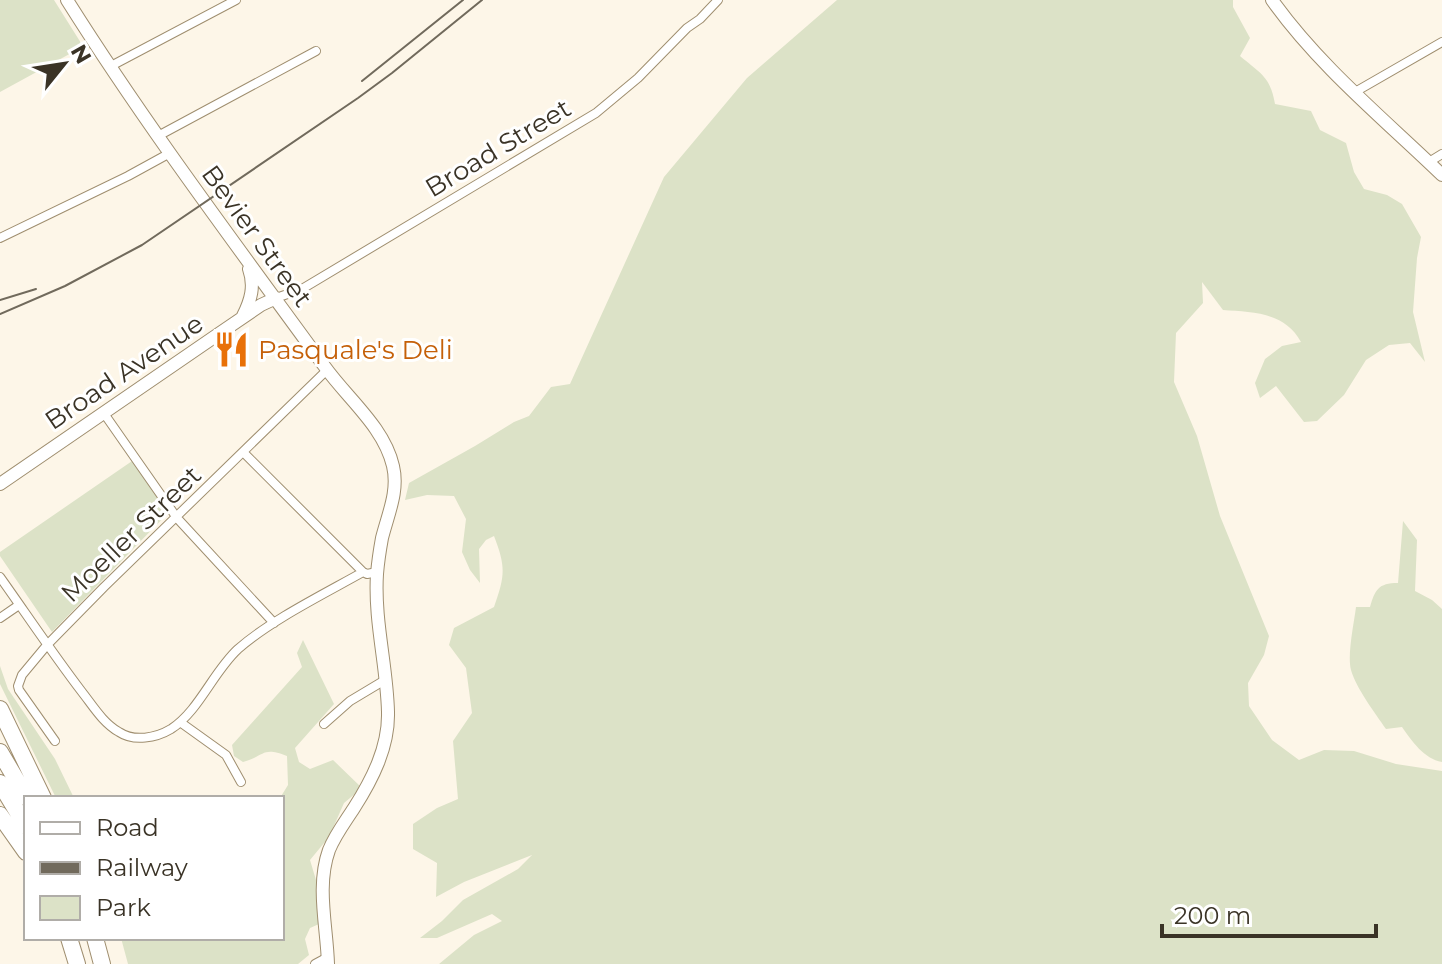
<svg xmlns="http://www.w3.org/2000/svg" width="1442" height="964" viewBox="0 0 1442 964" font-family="Montserrat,sans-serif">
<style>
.green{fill:#dce2c7}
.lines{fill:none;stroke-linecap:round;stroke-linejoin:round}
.street-casing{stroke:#9f8e6f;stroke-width:10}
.secondary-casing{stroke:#9f8e6f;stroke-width:14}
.highway-casing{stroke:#9f8e6f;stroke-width:18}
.street{stroke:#fff;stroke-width:8}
.secondary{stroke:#fff;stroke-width:12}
.highway{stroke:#fff;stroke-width:16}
.rail{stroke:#716a5c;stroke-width:2}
.labels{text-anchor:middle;stroke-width:6;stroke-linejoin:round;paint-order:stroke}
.street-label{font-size:26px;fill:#3a3326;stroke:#fff}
.food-label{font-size:26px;fill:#c56008;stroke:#fff;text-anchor:start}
</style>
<rect width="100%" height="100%" fill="#fdf6e8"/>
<path class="green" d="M 0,0 L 54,0 L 81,43 L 75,51 L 0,92 Z
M 837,0 L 1233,0 L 1233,7 L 1250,38 L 1240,56 C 1261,74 1270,76 1275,104 L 1311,111 L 1320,130 L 1346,143 L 1354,172 L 1364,189 L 1387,195 L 1402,204 L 1421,237 L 1417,258 L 1413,312 L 1425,362 L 1410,343 L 1389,345 L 1366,360 L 1344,395 L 1317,421 L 1304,422 L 1276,386 L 1260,398 L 1255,383 L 1265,359 L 1282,346 L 1301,342 C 1285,312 1252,312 1223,310 L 1202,282 L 1203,303 L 1176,333 L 1174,382 L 1197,436 L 1220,516 L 1269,636 L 1264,655 L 1248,683 L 1249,706 L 1272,740 L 1299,760 L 1324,750 L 1354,751 L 1396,764 L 1442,771 L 1442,964 L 439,964 L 474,935 L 502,921 L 492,914 L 437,938 L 420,938 L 442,921 L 463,900 L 518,869 L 532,855 L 464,882 L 436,897 L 437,863 L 413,849 L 413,824 L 437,808 L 458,799 L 453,741 L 472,713 L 466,668 L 449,645 L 454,628 L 494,607 C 505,576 506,567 494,536 L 486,540 L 479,549 L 480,583 L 470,570 L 462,552 L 466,519 L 454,496 L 427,495 L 405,500 L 409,483 L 475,446 L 514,422 L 529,416 L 551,387 L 570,384 L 664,177 L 747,78 Z
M 135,459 L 171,510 L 52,632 L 0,556 L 0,552 Z
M 1403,521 L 1417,540 L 1415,591 L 1432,600 L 1442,609 L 1442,762 C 1424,759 1412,741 1402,727 L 1386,729 C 1375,713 1356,688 1351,670 C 1347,655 1354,623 1356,607 L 1370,607 C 1375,590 1378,583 1398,583 Z
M 303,640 L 334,704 L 295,748 L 299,762 L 310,769 L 333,760 L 362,788 L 344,803 L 329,837 L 310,860 L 316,880 L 319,924 L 310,928 L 305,939 L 309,955 L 298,964 L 128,964 L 121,938 L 282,938 L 282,798 L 280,798 L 288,785 L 287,756 C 262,746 265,756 243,762 L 234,756 L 232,745 L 302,667 L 297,653 Z
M 0,666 L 8,689 L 55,759 L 74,798 L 56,798 L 0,684 Z"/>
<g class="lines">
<defs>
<path id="street" d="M 111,66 L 236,0
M 1355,92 L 1442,42
M 158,136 L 316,51
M 1429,162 L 1442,154
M 0,238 L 128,176 L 170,153
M 276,298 L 302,289 L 596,113 L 638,78 L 687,28 L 700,19 L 718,0
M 103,412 L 177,518 L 274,623
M 243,452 L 363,572
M 0,577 C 27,615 53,654 82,692 C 93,706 103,723 119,732 C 134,742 156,738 171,729 C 199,711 213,672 238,649 C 271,620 324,594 363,572 L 367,574 L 377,572
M 0,618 L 19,605
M 180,722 L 226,755 L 241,782
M 324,724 L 350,701 L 385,680
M 55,741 L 19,690 L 18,686 L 22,675 L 47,645 L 104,587 L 327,370
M 315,964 L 328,957"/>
<path id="secondary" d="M 67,0 C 147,127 237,246 325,367 C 348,399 384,427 393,466 C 399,491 388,514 382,538 C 380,549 378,562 377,574 C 374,621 387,666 388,712 C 389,747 372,780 354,808 C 345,822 335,835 329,850 C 316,886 327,927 328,964
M 1272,0 C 1319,66 1384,119 1442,175
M 243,316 C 251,300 255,286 249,269
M 0,484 L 220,333 L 261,305 L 276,298"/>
<path id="highway" d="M 0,709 L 43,798
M 0,752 L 27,798
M 0,783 L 26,826
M 0,815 L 26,852
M 69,938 L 77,964
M 95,938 L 102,964"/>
</defs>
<use href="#street" class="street-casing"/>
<use href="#secondary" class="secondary-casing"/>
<use href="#highway" class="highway-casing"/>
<use href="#street" class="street"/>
<use href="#secondary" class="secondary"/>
<use href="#highway" class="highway"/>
<path class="rail" d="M 362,81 L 463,0
M 0,300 L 36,289
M 0,314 L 65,286 L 142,245 L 358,98 L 392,73 L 482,0"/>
</g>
<defs>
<symbol id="restaurant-bare" viewBox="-9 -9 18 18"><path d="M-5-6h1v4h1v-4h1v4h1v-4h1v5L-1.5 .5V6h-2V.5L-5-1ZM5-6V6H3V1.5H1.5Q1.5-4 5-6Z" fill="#e8710a" stroke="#fff" stroke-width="2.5" paint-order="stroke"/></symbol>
</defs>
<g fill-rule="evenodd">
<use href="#restaurant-bare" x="206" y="324" width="51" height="51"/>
</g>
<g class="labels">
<g class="street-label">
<text transform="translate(498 148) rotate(-31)" y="9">Broad Street</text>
<text transform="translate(257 236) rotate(54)" y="9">Bevier Street</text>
<text transform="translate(124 372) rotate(-34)" y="9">Broad Avenue</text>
<text transform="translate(131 534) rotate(-44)" y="9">Moeller Street</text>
</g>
<g class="food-label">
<text x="258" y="359">Pasquale's Deli</text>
</g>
</g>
<rect x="24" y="796" width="260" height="144" fill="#ffffff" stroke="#b0ada8" stroke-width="2"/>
<rect x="40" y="822" width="40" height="12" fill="#ffffff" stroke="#b0ada8" stroke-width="2"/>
<text x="96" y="836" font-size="24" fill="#3a3326">Road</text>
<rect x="40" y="862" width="40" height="12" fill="#716a5c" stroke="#b0ada8" stroke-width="2"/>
<text x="96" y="876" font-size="24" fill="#3a3326">Railway</text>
<rect x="40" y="896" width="40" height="24" fill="#dce2c7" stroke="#b0ada8" stroke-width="2"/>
<text x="96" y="916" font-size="24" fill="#3a3326">Park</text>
<g transform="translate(64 64) rotate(60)" stroke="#ffffff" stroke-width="6" paint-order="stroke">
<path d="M0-6L14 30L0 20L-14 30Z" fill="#3a3326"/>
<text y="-12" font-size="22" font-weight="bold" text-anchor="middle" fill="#3a3326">N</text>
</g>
<path d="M1162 924v12h214v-12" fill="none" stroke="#3a3326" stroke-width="4"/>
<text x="1174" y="924" font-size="24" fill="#3a3326" stroke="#ffffff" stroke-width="6" paint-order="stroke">200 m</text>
</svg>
